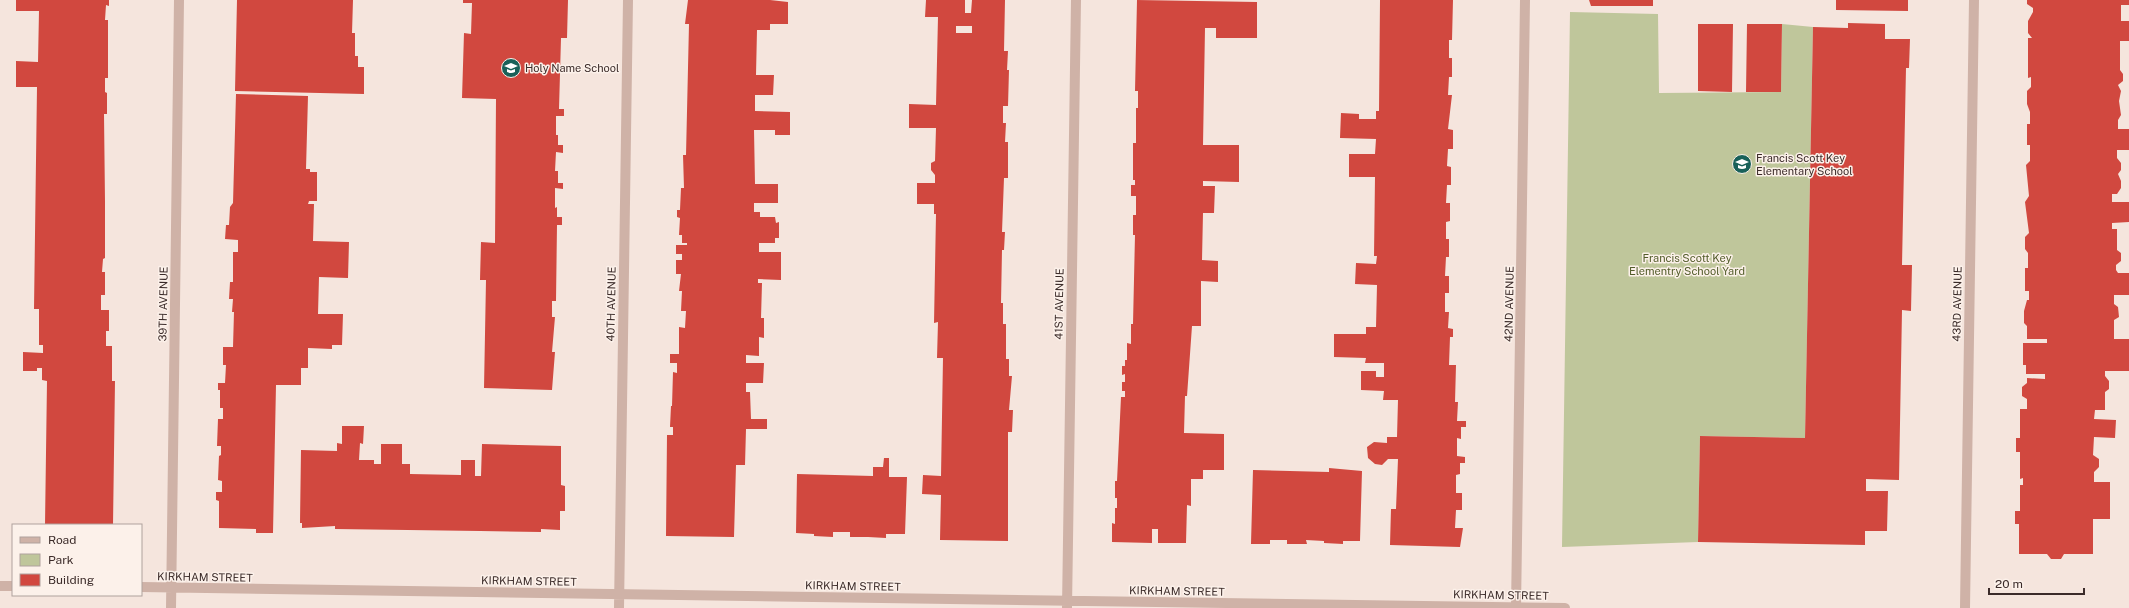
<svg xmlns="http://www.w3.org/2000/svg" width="2129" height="608" viewBox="0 0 2129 608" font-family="'Public Sans',sans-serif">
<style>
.green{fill:#bfc69b}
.building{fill:#d1483f;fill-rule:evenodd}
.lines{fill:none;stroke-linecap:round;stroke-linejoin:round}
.street{stroke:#cfb2a7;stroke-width:10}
.labels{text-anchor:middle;stroke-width:3;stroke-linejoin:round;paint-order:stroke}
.poi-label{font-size:11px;fill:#3b2b29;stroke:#fcf1ea;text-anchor:start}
.park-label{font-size:11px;fill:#525c2a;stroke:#fcf1ea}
.street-label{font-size:11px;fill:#3b2b29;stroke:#fcf1ea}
</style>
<rect width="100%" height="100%" fill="#f5e5dd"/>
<path class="green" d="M 1570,12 L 1658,14 L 1659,93 L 1781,92 L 1782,24 L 1813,27 L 1805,438 L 1700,436 L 1698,542 L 1562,547 Z"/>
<path class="building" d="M 16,0 L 109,0 L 109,6 L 106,5 L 105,20 L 108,20 L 108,78 L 105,78 L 105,92 L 107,93 L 107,114 L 104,114 L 105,202 L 105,258 L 103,259 L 102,272 L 105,272 L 105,295 L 101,295 L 101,310 L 109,310 L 109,331 L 106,331 L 106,346 L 112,346 L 112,381 L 115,381 L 113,525 L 45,525 L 47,381 L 42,380 L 42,368 L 37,368 L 37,371 L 23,371 L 23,352 L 43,353 L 43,345 L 39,345 L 39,309 L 34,309 L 37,87 L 16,87 L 16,61 L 38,62 L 39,11 L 16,11 Z
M 237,0 L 353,0 L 352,33 L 355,33 L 355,56 L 358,56 L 358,67 L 364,67 L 364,94 L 235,91 Z
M 463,0 L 568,0 L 567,38 L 561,38 L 559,109 L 564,109 L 564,116 L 556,116 L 556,135 L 558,135 L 558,145 L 563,145 L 563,153 L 556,152 L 555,171 L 558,171 L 558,183 L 563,183 L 563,189 L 555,188 L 555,208 L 557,207 L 557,217 L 562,217 L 562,225 L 557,225 L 556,301 L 552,301 L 552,317 L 555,317 L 552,352 L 555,352 L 552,390 L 484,388 L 486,280 L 480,280 L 481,242 L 495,243 L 496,99 L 462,98 L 464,33 L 471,34 L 472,3 L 463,3 Z
M 688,0 L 770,0 L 788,2 L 788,24 L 770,24 L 770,30 L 757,30 L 756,75 L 774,75 L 773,95 L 755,95 L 755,111 L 790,112 L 790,135 L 775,135 L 775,130 L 754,130 L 755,184 L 778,184 L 778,203 L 754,203 L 754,212 L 760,212 L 760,217 L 775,217 L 776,223 L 779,222 L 779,238 L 775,238 L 775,243 L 759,243 L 759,252 L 781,252 L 781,280 L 758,279 L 758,283 L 762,283 L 761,318 L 764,318 L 764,338 L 759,337 L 759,356 L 746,355 L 746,363 L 764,363 L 763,383 L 746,383 L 746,392 L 750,392 L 751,419 L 767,419 L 767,429 L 746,429 L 745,465 L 736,465 L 734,537 L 666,536 L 667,435 L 673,435 L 673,427 L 670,427 L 671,406 L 672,406 L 673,372 L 677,373 L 677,363 L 670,363 L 670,354 L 679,354 L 679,327 L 685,328 L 686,311 L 681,311 L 682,291 L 679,291 L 681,274 L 676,274 L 676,260 L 682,260 L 682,254 L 676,254 L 676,245 L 687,245 L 687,243 L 682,243 L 682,235 L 679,235 L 680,218 L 677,217 L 677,210 L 680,210 L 681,188 L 684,188 L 683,155 L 686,155 L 689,24 L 685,24 Z
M 926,0 L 965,0 L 965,13 L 971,13 L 972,0 L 1005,0 L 1004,51 L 1008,51 L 1007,70 L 1009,70 L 1008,106 L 1003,106 L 1003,123 L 1006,123 L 1005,142 L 1008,142 L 1008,178 L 1004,178 L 1002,232 L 1005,232 L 1004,250 L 1002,250 L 1001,303 L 1003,303 L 1003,324 L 1006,324 L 1006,359 L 1009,359 L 1009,376 L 1012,376 L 1009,410 L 1013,410 L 1012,432 L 1008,432 L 1008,541 L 940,540 L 941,495 L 922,494 L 923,475 L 941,476 L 943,358 L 937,358 L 938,322 L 934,323 L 936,214 L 934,214 L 934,204 L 917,204 L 917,183 L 935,183 L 935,175 L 931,170 L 931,163 L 935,161 L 936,128 L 909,128 L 909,104 L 936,105 L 938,17 L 925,17 ZM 956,26 L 972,26 L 972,33 L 956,33 Z
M 1137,0 L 1257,2 L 1257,38 L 1216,38 L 1216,28 L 1205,28 L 1203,145 L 1239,145 L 1239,182 L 1203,181 L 1203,186 L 1215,186 L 1214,213 L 1203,213 L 1202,260 L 1218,261 L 1218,282 L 1201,281 L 1201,326 L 1192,326 L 1187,396 L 1185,396 L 1184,433 L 1224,434 L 1224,470 L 1203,470 L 1203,479 L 1191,479 L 1191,506 L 1187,505 L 1186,543 L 1158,543 L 1158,529 L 1152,529 L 1152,543 L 1112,542 L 1112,523 L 1115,524 L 1115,508 L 1117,508 L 1117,498 L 1115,498 L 1115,481 L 1117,481 L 1121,397 L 1125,397 L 1125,391 L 1122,391 L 1122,382 L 1125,382 L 1125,374 L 1122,375 L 1122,366 L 1125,366 L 1125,360 L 1127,360 L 1127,343 L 1131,344 L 1131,324 L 1133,324 L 1135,235 L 1133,235 L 1133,215 L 1136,215 L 1136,196 L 1131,196 L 1131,185 L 1135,185 L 1135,180 L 1133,180 L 1133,143 L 1136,143 L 1136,108 L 1138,108 L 1138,91 L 1135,91 Z
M 1380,0 L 1453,0 L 1452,40 L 1449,40 L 1449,58 L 1452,58 L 1452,77 L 1449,77 L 1448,95 L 1452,95 L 1448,129 L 1453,130 L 1453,149 L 1448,149 L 1447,166 L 1451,167 L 1451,185 L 1447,185 L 1446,203 L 1450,203 L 1450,221 L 1446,222 L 1446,239 L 1449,239 L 1449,257 L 1446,257 L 1445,276 L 1449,276 L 1449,293 L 1445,293 L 1445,312 L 1449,312 L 1448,328 L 1453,329 L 1453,337 L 1450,337 L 1449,365 L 1456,365 L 1455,402 L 1458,402 L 1457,421 L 1466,421 L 1466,427 L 1461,427 L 1461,439 L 1457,438 L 1457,456 L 1465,457 L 1465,463 L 1460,463 L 1460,474 L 1456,475 L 1456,493 L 1462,493 L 1462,510 L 1456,510 L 1455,528 L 1463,528 L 1460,547 L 1390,545 L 1391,509 L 1396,509 L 1398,459 L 1388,459 L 1382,465 L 1375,464 L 1368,458 L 1367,447 L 1374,442 L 1387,443 L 1387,437 L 1397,437 L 1398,400 L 1383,400 L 1384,391 L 1361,390 L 1361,371 L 1376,371 L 1376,377 L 1384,377 L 1384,363 L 1365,363 L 1366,358 L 1334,357 L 1334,334 L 1366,334 L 1366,327 L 1376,327 L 1377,285 L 1355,284 L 1356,263 L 1376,264 L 1377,256 L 1374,256 L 1375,177 L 1349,177 L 1349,154 L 1375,154 L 1376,139 L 1340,138 L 1341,113 L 1359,114 L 1359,119 L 1376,119 L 1376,111 L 1379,111 Z
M 1589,0 L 1653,0 L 1653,6 L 1591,6 Z
M 1836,0 L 1908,0 L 1908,11 L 1836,10 Z
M 2027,0 L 2129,0 L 2129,5 L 2121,5 L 2121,21 L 2129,21 L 2129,41 L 2120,41 L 2120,70 L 2123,74 L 2123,81 L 2118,85 L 2121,91 L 2119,101 L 2121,115 L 2118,120 L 2118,129 L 2129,129 L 2129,150 L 2117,150 L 2117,158 L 2121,163 L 2121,170 L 2118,174 L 2121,181 L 2121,188 L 2117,194 L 2112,194 L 2112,202 L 2129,202 L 2129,222 L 2112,223 L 2112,229 L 2117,229 L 2117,250 L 2121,253 L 2121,261 L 2116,265 L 2116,270 L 2118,273 L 2129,273 L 2129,295 L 2114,295 L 2114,304 L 2118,307 L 2119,317 L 2114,320 L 2114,339 L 2129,339 L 2129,371 L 2105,371 L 2105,376 L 2109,381 L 2109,389 L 2105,392 L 2105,410 L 2095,410 L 2094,419 L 2116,420 L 2115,438 L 2094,437 L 2093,455 L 2099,459 L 2099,467 L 2094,472 L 2094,482 L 2110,482 L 2110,519 L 2093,519 L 2093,554 L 2064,554 L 2061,559 L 2051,559 L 2047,554 L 2019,554 L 2019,524 L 2015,524 L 2015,511 L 2020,511 L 2020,485 L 2023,485 L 2023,478 L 2020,479 L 2020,452 L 2016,452 L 2016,438 L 2020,438 L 2020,409 L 2027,409 L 2027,399 L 2022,396 L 2022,387 L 2027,383 L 2027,378 L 2045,379 L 2045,374 L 2026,374 L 2026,365 L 2023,365 L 2023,343 L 2047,343 L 2047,339 L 2027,339 L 2027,326 L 2024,323 L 2024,311 L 2027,300 L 2029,300 L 2029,291 L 2025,291 L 2025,268 L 2028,268 L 2028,253 L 2025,249 L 2025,237 L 2029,233 L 2025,202 L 2029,196 L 2026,165 L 2030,161 L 2030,145 L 2027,145 L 2027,124 L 2030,124 L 2030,112 L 2027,104 L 2027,91 L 2031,87 L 2031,77 L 2028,78 L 2028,38 L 2032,38 L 2028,33 L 2028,21 L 2033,12 L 2033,8 L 2027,4 Z
M 1848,23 L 1885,24 L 1885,39 L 1910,39 L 1909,68 L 1906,68 L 1902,265 L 1912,265 L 1911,311 L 1902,310 L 1899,480 L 1866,479 L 1866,491 L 1888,491 L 1887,531 L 1865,531 L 1865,545 L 1698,542 L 1700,436 L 1805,438 L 1813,27 L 1848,28 Z
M 1698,24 L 1733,24 L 1732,92 L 1698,91 Z
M 1747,24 L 1782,24 L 1781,92 L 1746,92 Z
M 236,94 L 308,96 L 306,169 L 310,169 L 310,172 L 317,172 L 317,201 L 309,201 L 308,204 L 314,204 L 313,241 L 349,242 L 348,278 L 319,277 L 318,314 L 343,314 L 342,345 L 332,345 L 332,349 L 308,348 L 308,368 L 301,368 L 301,385 L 276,385 L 273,533 L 256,533 L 256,529 L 219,528 L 219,501 L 216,500 L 216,492 L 222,492 L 222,481 L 218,480 L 219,456 L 221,455 L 221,446 L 217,446 L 218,419 L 223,419 L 223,408 L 220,408 L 220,390 L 218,390 L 218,383 L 225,383 L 226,365 L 223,365 L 223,347 L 233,347 L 234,312 L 232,312 L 233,299 L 229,299 L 230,282 L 233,282 L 233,252 L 238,252 L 238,240 L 225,239 L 226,225 L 229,225 L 230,207 L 233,203 Z
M 342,426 L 364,426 L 363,444 L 360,443 L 359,460 L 374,460 L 374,464 L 381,464 L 381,444 L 402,444 L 402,464 L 410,464 L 410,474 L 461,475 L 461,460 L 475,460 L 475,476 L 481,476 L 482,444 L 561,446 L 561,485 L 565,486 L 565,511 L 560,511 L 560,530 L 541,529 L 541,532 L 480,531 L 335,529 L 335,526 L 302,528 L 302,523 L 300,523 L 301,450 L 337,451 L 337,443 L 342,444 Z
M 884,458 L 889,458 L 889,477 L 907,477 L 905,534 L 886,534 L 886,538 L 868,537 L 850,537 L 850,532 L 833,532 L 833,537 L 814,536 L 814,534 L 796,533 L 797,474 L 873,476 L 873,467 L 883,467 Z
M 1329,468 L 1362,471 L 1360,541 L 1343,541 L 1343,544 L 1324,543 L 1324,541 L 1306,540 L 1307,544 L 1287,544 L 1287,540 L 1270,540 L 1270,544 L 1251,544 L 1253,470 L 1329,472 Z"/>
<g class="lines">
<path class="street" d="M 0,586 L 13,586
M 141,587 L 1565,608
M 171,608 L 179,0
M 619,608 L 628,0
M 1067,608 L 1076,0
M 1516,608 L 1525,0
M 1965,608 L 1974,0"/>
</g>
<defs>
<symbol id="school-disc" viewBox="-11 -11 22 22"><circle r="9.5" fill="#196159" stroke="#fcf1ea"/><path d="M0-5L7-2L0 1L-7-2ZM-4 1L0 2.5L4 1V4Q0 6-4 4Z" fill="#fff"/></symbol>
</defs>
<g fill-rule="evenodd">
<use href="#school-disc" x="500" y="57" width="22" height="22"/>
<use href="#school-disc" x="1731" y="153" width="22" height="22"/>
</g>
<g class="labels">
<g class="poi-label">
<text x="525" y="72">Holy Name School</text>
<text x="1756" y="162">Francis Scott Key<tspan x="1756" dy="13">Elementary School</tspan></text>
</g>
<g class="park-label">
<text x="1687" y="262">Francis Scott Key<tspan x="1687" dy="13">Elementry School Yard</tspan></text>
</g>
<g class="street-label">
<text transform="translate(163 304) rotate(-89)" y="4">39TH AVENUE</text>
<text transform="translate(611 304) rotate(-89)" y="4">40TH AVENUE</text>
<text transform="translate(1059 304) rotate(-89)" y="4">41ST AVENUE</text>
<text transform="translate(1509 304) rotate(-89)" y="4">42ND AVENUE</text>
<text transform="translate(1957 304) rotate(-89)" y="4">43RD AVENUE</text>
<text transform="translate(205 577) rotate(1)" y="4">KIRKHAM STREET</text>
<text transform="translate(529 581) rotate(1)" y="4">KIRKHAM STREET</text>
<text transform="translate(853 586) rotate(1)" y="4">KIRKHAM STREET</text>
<text transform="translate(1177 591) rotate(1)" y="4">KIRKHAM STREET</text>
<text transform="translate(1501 595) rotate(1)" y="4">KIRKHAM STREET</text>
</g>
</g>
<rect x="12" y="524" width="130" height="72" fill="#fcf1ea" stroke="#afa29d"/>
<rect x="20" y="537" width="20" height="6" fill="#cfb2a7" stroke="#afa29d"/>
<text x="48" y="544" font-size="12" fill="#3b2b29">Road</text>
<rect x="20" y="554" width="20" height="12" fill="#bfc69b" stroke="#afa29d"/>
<text x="48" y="564" font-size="12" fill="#3b2b29">Park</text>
<rect x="20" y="574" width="20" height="12" fill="#d1483f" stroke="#afa29d"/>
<text x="48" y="584" font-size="12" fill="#3b2b29">Building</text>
<path d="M1989 588v6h95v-6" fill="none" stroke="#3b2b29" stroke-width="2"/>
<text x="1995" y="588" font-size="12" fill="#3b2b29" stroke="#fcf1ea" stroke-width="3" paint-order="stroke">20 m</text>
</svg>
